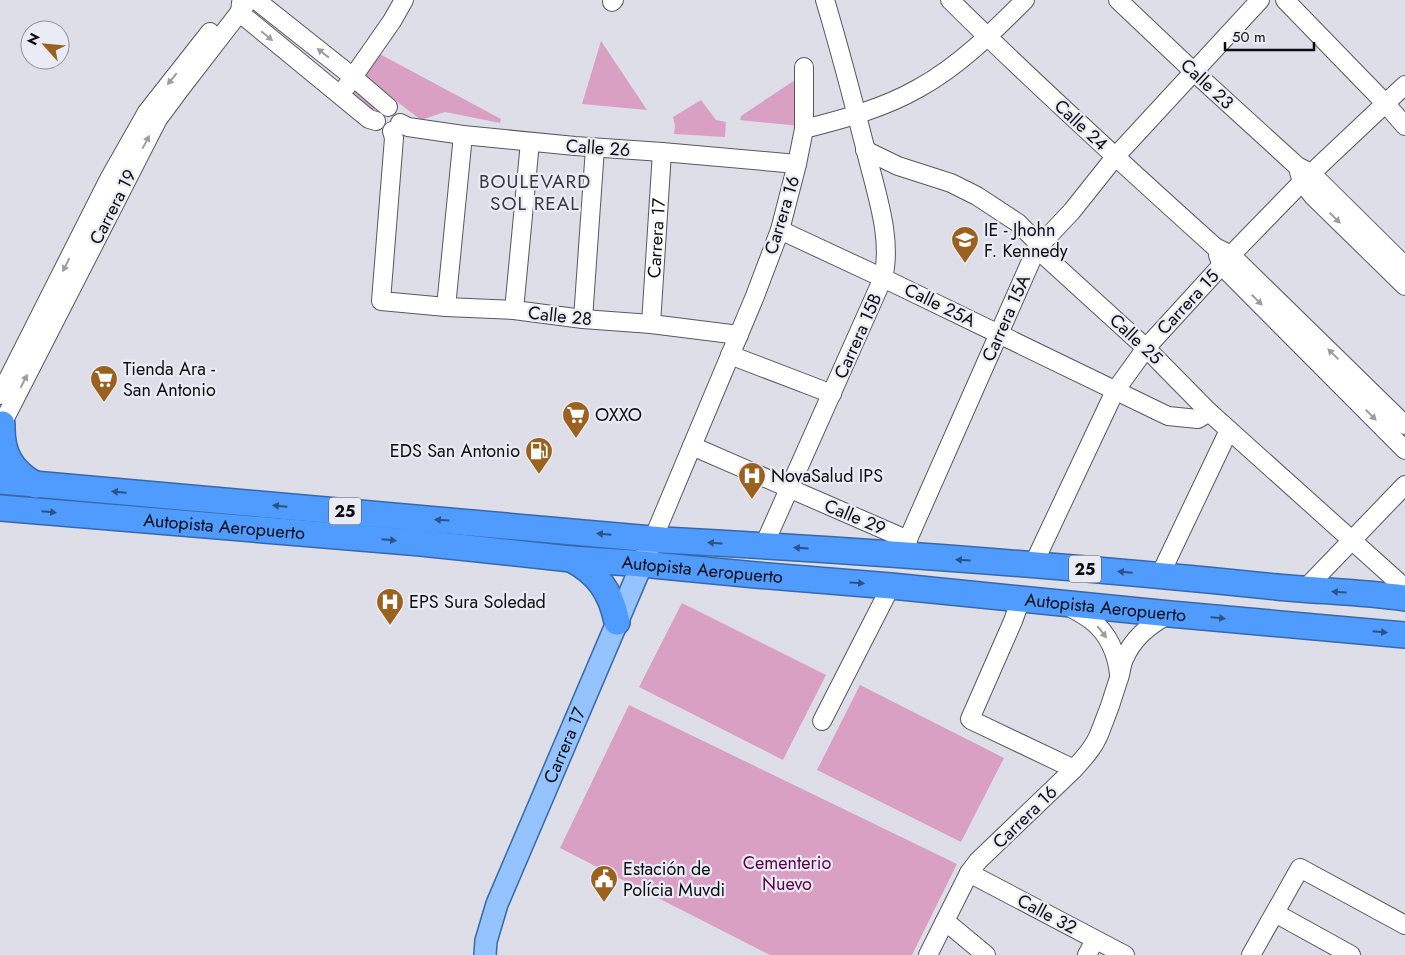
<svg xmlns="http://www.w3.org/2000/svg" width="1405" height="955" viewBox="0 0 1405 955" font-family="Jost,sans-serif">
<style>
.green{fill:#d9a0c4}
.lines{fill:none;stroke-linecap:round;stroke-linejoin:round}
.minor-casing{stroke:#575760;stroke-width:20}
.major-casing{stroke:#3769aa;stroke-width:24}
.highway-casing{stroke:#3769aa;stroke-width:28}
.minor{stroke:#fff;stroke-width:18}
.major{stroke:#95c3fe;stroke-width:21}
.highway{stroke:#4f9bfe;stroke-width:25}
.oneway{fill:#9d9d9f}
.oneway2{fill:#2d5386}
.labels{text-anchor:middle;stroke-width:4.5;stroke-linejoin:round;paint-order:stroke}
.shield{fill:#ebebf6;stroke:#4e4e54;stroke-width:1}
.shield-label{font-size:16px;font-weight:bold;fill:#0b0b0f}
.street-label{font-size:18px;fill:#0b0b0f;stroke:#ebebf6}
.poi-label{font-size:18px;fill:#0b0b0f;stroke:#ebebf6;text-anchor:start}
.park-label{font-size:18px;fill:#5d0047;stroke:#ebebf6}
.neighbourhood-label{font-size:19px;letter-spacing:1px;fill:#393942;stroke:#ebebf6}
</style>
<rect width="100%" height="100%" fill="#dedee9"/>
<path class="green" d="M 601,41 L 647,110 L 582,104 Z
M 376,52 L 501,119 L 500,123 L 445,112 L 421,120 L 361,74 Z
M 798,78 L 800,126 L 740,120 L 741,116 Z
M 350,85 L 376,107 L 375,109 L 371,110 L 348,94 Z
M 701,100 L 716,120 L 726,122 L 725,137 L 674,134 L 675,126 L 673,117 Z
M 682,603 L 826,675 L 783,760 L 639,687 Z
M 860,685 L 1004,758 L 961,842 L 817,770 Z
M 629,705 L 957,864 L 912,955 L 770,955 L 560,848 Z"/>
<g class="lines">
<defs>
<g id="minor">
<path d="M 256,0 L 353,77 L 388,107"/>
<path d="M 950,0 C 1036,85 1125,166 1215,247 L 1231,255 L 1405,425"/>
<path d="M 1118,0 L 1194,72 L 1297,166 L 1311,173 L 1405,266"/>
<path d="M 1285,0 L 1385,103 L 1405,126"/>
<path d="M 612,2 L 614,0"/>
<path d="M 241,3 L 240,13 L 369,119 L 376,121"/>
<path d="M 346,87 L 392,21 L 404,0"/>
<path d="M 400,123 L 408,127 L 463,135 L 575,146 L 662,152 L 797,164"/>
<path d="M 804,129 C 844,119 884,108 919,88 C 959,66 993,32 1025,0"/>
<path d="M 392,131 L 394,138 L 381,301 L 446,307 L 514,310 L 583,319 L 651,324 L 739,335"/>
<path d="M 865,150 L 898,166 L 951,183 L 977,196 L 1018,223 L 1040,245 L 1045,256 L 1146,348 L 1209,412 L 1405,588"/>
<path d="M 1299,172 L 1302,182 L 1313,196 L 1405,286"/>
<path d="M 780,230 L 883,278 L 1168,416 L 1198,419 L 1209,412"/>
<path d="M 1218,255 L 1222,266 L 1405,450"/>
<path d="M 446,307 L 463,135"/>
<path d="M 514,310 L 530,142"/>
<path d="M 583,319 L 595,148"/>
<path id="s1" d="M 651,324 L 662,152"/>
<path d="M 730,355 L 832,394"/>
<path d="M 0,395 L 109,179 L 147,112 L 210,32"/>
<path d="M 0,428 L 158,119 L 181,88 L 249,0"/>
<path d="M 692,446 L 908,540"/>
<path d="M 653,539 L 755,296 L 780,230 L 797,164 L 804,129 L 804,67"/>
<path d="M 764,545 L 883,278 C 893,238 875,190 866,151 C 853,100 840,50 825,0"/>
<path d="M 901,555 L 1035,252 L 1040,245 L 1072,211 L 1115,157 L 1260,0"/>
<path d="M 1033,565 L 1115,391 L 1146,348 L 1231,255 L 1302,182 L 1405,85"/>
<path d="M 1160,575 L 1229,430"/>
<path d="M 1304,590 L 1405,485"/>
<path d="M 1021,599 L 1013,621 L 970,719 L 971,720 L 1074,769"/>
<path d="M 1068,606 C 1076,611 1085,615 1092,621 C 1108,633 1117,654 1119,674"/>
<path d="M 822,721 L 891,586"/>
<path d="M 969,873 L 1125,955"/>
<path d="M 1275,913 L 1351,955"/>
<path d="M 945,921 L 986,955"/>
<path d="M 928,955 L 969,873 L 978,861 L 1074,769 C 1084,758 1095,746 1100,732 C 1107,715 1113,698 1118,681 C 1121,674 1121,666 1124,659 C 1133,638 1150,624 1170,614"/>
<path d="M 1087,955 L 1095,940"/>
<path d="M 1251,955 L 1300,868 L 1405,925"/>
</g>
<g id="major">
<path id="s2" d="M 485,955 L 486,941 L 497,904 L 648,550"/>
</g>
<g id="highway">
<path d="M 2,424 C 1,453 11,471 36,485"/>
<path d="M 0,481 L 663,540 C 868,551 1073,566 1277,587 C 1320,591 1362,592 1405,598"/>
<path id="s3" d="M 0,508 L 421,543 L 571,559 L 631,563 L 756,575 L 891,586 L 1170,614 L 1405,635"/>
<path d="M 571,559 C 598,573 611,592 617,622"/>
</g>
</defs>
<use href="#minor" class="minor-casing"/>
<use href="#major" class="major-casing"/>
<use href="#highway" class="highway-casing"/>
<use href="#minor" class="minor"/>
<use href="#major" class="major"/>
<use href="#highway" class="highway"/>
</g>
<defs><path id="oneway-solid" d="M-6-.8H1V-3.2L6.5 0L1 3.2V.8H-6Z" transform="scale(1.25)"/></defs>
<g class="oneway">
<use href="#oneway-solid" transform="translate(267 36) rotate(40)"/>
<use href="#oneway-solid" transform="translate(323 53) rotate(-142)"/>
<use href="#oneway-solid" transform="translate(172 79) rotate(129)"/>
<use href="#oneway-solid" transform="translate(146 142) rotate(-62)"/>
<use href="#oneway-solid" transform="translate(1335 218) rotate(44)"/>
<use href="#oneway-solid" transform="translate(66 265) rotate(117)"/>
<use href="#oneway-solid" transform="translate(1257 300) rotate(45)"/>
<use href="#oneway-solid" transform="translate(1333 354) rotate(-136)"/>
<use href="#oneway-solid" transform="translate(24 381) rotate(-63)"/>
<use href="#oneway-solid" transform="translate(1371 415) rotate(45)"/>
<use href="#oneway-solid" transform="translate(1102 632) rotate(52)"/>
</g>
<g class="oneway2">
<use href="#oneway-solid" transform="translate(119 492) rotate(-175)"/>
<use href="#oneway-solid" transform="translate(280 506) rotate(-175)"/>
<use href="#oneway-solid" transform="translate(49 512) rotate(5)"/>
<use href="#oneway-solid" transform="translate(442 520) rotate(-176)"/>
<use href="#oneway-solid" transform="translate(604 534) rotate(-175)"/>
<use href="#oneway-solid" transform="translate(389 540) rotate(5)"/>
<use href="#oneway-solid" transform="translate(715 543) rotate(-177)"/>
<use href="#oneway-solid" transform="translate(801 548) rotate(-176)"/>
<use href="#oneway-solid" transform="translate(963 560) rotate(-176)"/>
<use href="#oneway-solid" transform="translate(1125 572) rotate(-175)"/>
<use href="#oneway-solid" transform="translate(857 583) rotate(4)"/>
<use href="#oneway-solid" transform="translate(1339 592) rotate(-177)"/>
<use href="#oneway-solid" transform="translate(1218 618) rotate(5)"/>
<use href="#oneway-solid" transform="translate(1380 632) rotate(5)"/>
</g>
<defs>
<symbol id="school-pin" viewBox="-11 -11 22 30"><path d="M0 17L-7.5 6A9.5 9.5 0 1 1 7.5 6Z" fill="#9a621e" stroke="#ebebf6"/><path d="M0-5L7-2L0 1L-7-2ZM-4 1L0 2.5L4 1V4Q0 6-4 4Z" fill="#fff"/></symbol>
<symbol id="supermarket-pin" viewBox="-11 -11 22 30"><path d="M0 17L-7.5 6A9.5 9.5 0 1 1 7.5 6Z" fill="#9a621e" stroke="#ebebf6"/><path d="M-6-5.5h2.5l.6 2H6L4.5 2H-2.5L-4.4-4H-6ZM-1.5 3.2a1.3 1.3 0 1 0 .1 0ZM3 3.2a1.3 1.3 0 1 0 .1 0Z" fill="#fff"/></symbol>
<symbol id="fuel-pin" viewBox="-11 -11 22 30"><path d="M0 17L-7.5 6A9.5 9.5 0 1 1 7.5 6Z" fill="#9a621e" stroke="#ebebf6"/><path d="M-5.5-6h7V0h2V4h1.3V-2.5L3-4.5l.8-.8L6-3V5H2.5V1h-1V6h-7ZM-4.2-4.7v3.2H.2V-4.7Z" fill="#fff"/></symbol>
<symbol id="hospital-pin" viewBox="-11 -11 22 30"><path d="M0 17L-7.5 6A9.5 9.5 0 1 1 7.5 6Z" fill="#9a621e" stroke="#ebebf6"/><path d="M-5-5h3v3.5h4V-5h3V5h-3V1.5h-4V5h-3Z" fill="#fff"/></symbol>
<symbol id="civic-pin" viewBox="-11 -11 22 30"><path d="M0 17L-7.5 6A9.5 9.5 0 1 1 7.5 6Z" fill="#9a621e" stroke="#ebebf6"/><path d="M-.6-6.5H3V-4.5H.6V-3L4-1V1h2V6H-6V1h2V-1L-.6-3ZM-1.2 2.5V6h2.4V2.5Z" fill="#fff"/></symbol>
</defs>
<g fill-rule="evenodd">
<use href="#school-pin" x="949" y="224" width="32" height="43"/>
<use href="#supermarket-pin" x="88" y="363" width="32" height="43"/>
<use href="#supermarket-pin" x="560" y="399" width="32" height="43"/>
<use href="#fuel-pin" x="523" y="435" width="32" height="43"/>
<use href="#hospital-pin" x="736" y="460" width="32" height="43"/>
<use href="#hospital-pin" x="374" y="586" width="32" height="43"/>
<use href="#civic-pin" x="588" y="863" width="32" height="43"/>
</g>
<g class="labels">
<g class="shield">
<rect x="329" y="497.5" width="32" height="27" rx="4"/>
<rect x="1069" y="555.5" width="32" height="27" rx="4"/>
</g>
<g class="shield-label">
<text x="345" y="517">25</text>
<text x="1085" y="575">25</text>
</g>
<g class="street-label">
<text transform="translate(1207 84) rotate(43)" y="6">Calle 23</text>
<text transform="translate(1081 125) rotate(43)" y="6">Calle 24</text>
<text transform="translate(598 148) rotate(4)" y="6">Calle 26</text>
<text transform="translate(113 207) rotate(-63)" y="6">Carrera 19</text>
<text transform="translate(782 215) rotate(-73)" y="6">Carrera 16</text>
<text dy="6" stroke="none"><textPath href="#s1" startOffset="86">Carrera 17</textPath></text>
<text transform="translate(1188 302) rotate(-47)" y="6">Carrera 15</text>
<text transform="translate(940 305) rotate(26)" y="6">Calle 25A</text>
<text transform="translate(560 316) rotate(6)" y="6">Calle 28</text>
<text transform="translate(1006 318) rotate(-66)" y="6">Carrera 15A</text>
<text transform="translate(858 336) rotate(-66)" y="6">Carrera 15B</text>
<text transform="translate(1136 339) rotate(43)" y="6">Calle 25</text>
<text transform="translate(855 517) rotate(23)" y="6">Calle 29</text>
<text dy="6" stroke="none"><textPath href="#s3" startOffset="225">Autopista Aeropuerto</textPath></text>
<text dy="6" stroke="none"><textPath href="#s3" startOffset="705">Autopista Aeropuerto</textPath></text>
<text dy="6" stroke="none"><textPath href="#s3" startOffset="1110">Autopista Aeropuerto</textPath></text>
<text dy="6" stroke="none"><textPath href="#s2" startOffset="225">Carrera 17</textPath></text>
<text transform="translate(1025 817) rotate(-44)" y="6">Carrera 16</text>
<text transform="translate(1047 914) rotate(28)" y="6">Calle 32</text>
</g>
<g class="poi-label">
<text x="984" y="236">IE - Jhohn<tspan x="984" dy="21">F. Kennedy</tspan></text>
<text x="123" y="375">Tienda Ara -<tspan x="123" dy="21">San Antonio</tspan></text>
<text x="595" y="421">OXXO</text>
<text x="520" y="457" text-anchor="end">EDS San Antonio</text>
<text x="771" y="482">NovaSalud IPS</text>
<text x="409" y="608">EPS Sura Soledad</text>
<text x="623" y="875">Estación de<tspan x="623" dy="21">Polícia Muvdi</tspan></text>
</g>
<g class="park-label">
<text x="787" y="869">Cementerio<tspan x="787" dy="21">Nuevo</tspan></text>
</g>
<g class="neighbourhood-label">
<text x="535" y="188">BOULEVARD<tspan x="535" dy="22">SOL REAL</tspan></text>
</g>
</g>
<g transform="translate(45 45) rotate(297)"><circle r="24" fill="#ebebf6" stroke="#91919a"/>
<path d="M0-4L9 19L0 12L-9 19Z" fill="#9a621e"/>
<text y="-8" font-size="14" font-weight="bold" text-anchor="middle" fill="#0b0b0f">N</text>
</g>
<path d="M1225 42v8h89v-8" fill="none" stroke="#0b0b0f" stroke-width="2.5"/>
<text x="1232" y="42" font-size="15" fill="#0b0b0f" stroke="#ebebf6" stroke-width="4" paint-order="stroke">50 m</text>
</svg>
